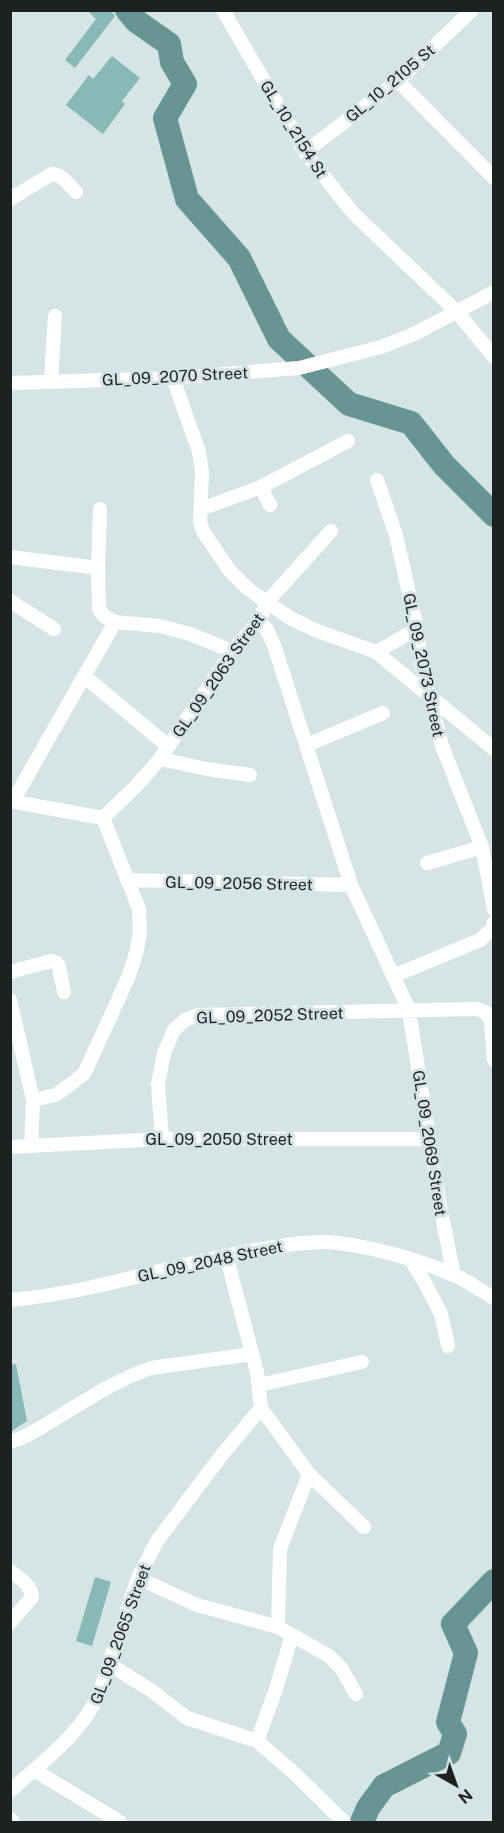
<svg xmlns="http://www.w3.org/2000/svg" width="504" height="1833" viewBox="0 0 504 1833" font-family="'Public Sans',sans-serif">
<style>
.lines{fill:none;stroke-linecap:round;stroke-linejoin:round}
.river{stroke:#679595;stroke-width:24}
.building{fill:#89b8b8}
.minor{stroke:#fff;stroke-width:14}
.labels{text-anchor:middle;stroke-width:6;stroke-linejoin:round;paint-order:stroke}
.street-label{font-size:16px;fill:#1c2222;stroke:#d5e4e4}
</style>
<rect width="100%" height="100%" fill="#d5e4e4"/>
<g class="lines">
<path class="river" d="M 127,10 L 136,21 L 169,44 L 172,62 L 185,84 L 165,118 L 187,199 L 239,258 L 279,339 L 349,404 L 411,423 L 444,465 L 494,515
M 362,1822 L 368,1808 L 384,1786 L 449,1753 L 455,1734 L 448,1722 L 466,1653 L 453,1624 L 494,1581"/>
</g>
<path class="building" d="M 87,10 L 110,10 L 115,16 L 75,68 L 65,60 L 96,19 Z
M 112,56 L 140,78 L 122,101 L 125,104 L 103,134 L 66,105 L 89,75 L 93,79 Z
M 16,1364 L 27,1421 L 10,1432 L 10,1365 Z
M 95,1577 L 111,1582 L 92,1646 L 76,1641 Z"/>
<g class="lines">
<path class="minor" d="M 223,10 L 305,152 L 353,213 L 457,312 L 494,357
M 398,81 L 494,178
M 305,152 L 398,81 L 472,10
M 10,199 L 52,174 C 62,174 69,185 76,192
M 173,378 L 199,452 L 202,472 L 200,522 L 204,533 L 230,571 L 248,589 L 290,618 L 315,630 L 376,652 L 494,749
M 51,382 L 55,316
M 10,383 L 173,378 L 299,368 L 381,347 L 414,334 L 494,292
M 377,480 L 396,535 L 417,629 L 421,664 L 442,746 L 482,847 L 494,909
M 261,487 L 270,505
M 100,509 L 98,568 L 99,609 L 104,616 L 115,622 L 160,626 L 190,634 L 232,651
M 201,509 L 261,487 L 348,441
M 10,557 L 98,568
M 10,601 L 54,629
M 259,621 L 267,630 L 274,645 L 351,885 L 409,1010 L 439,1202 L 454,1275
M 376,652 L 417,629
M 84,676 L 168,746
M 307,745 L 383,713
M 160,759 L 207,769 L 250,775
M 10,801 L 103,818
M 13,801 L 115,622
M 103,818 L 136,786 L 160,759 L 232,651 L 259,621 L 267,602 L 331,531
M 427,863 L 482,847
M 127,880 L 351,885
M 10,972 L 51,961 L 56,962 L 59,966 L 64,992
M 393,976 L 480,940 L 492,929 L 494,922
M 10,1000 L 33,1100 L 31,1146
M 33,1100 L 56,1095 L 84,1074 L 128,978 L 137,950 L 140,931 L 139,909 L 103,818
M 162,1139 L 158,1084 L 164,1053 L 174,1030 L 185,1020 L 198,1015 L 477,1009 L 487,1013 L 491,1022 L 494,1060
M 10,1147 L 162,1139 L 428,1139
M 226,1255 L 257,1372 L 261,1408 L 309,1474 L 364,1527
M 410,1259 L 424,1281 L 441,1314 L 448,1346
M 10,1300 C 92,1293 170,1265 251,1251 C 275,1247 302,1241 327,1242 C 368,1245 416,1259 454,1275 C 468,1281 481,1291 494,1298
M 259,1385 L 362,1362
M 10,1442 C 29,1437 44,1425 60,1416 C 89,1398 119,1379 151,1368 L 252,1354
M 10,1571 C 19,1578 31,1584 32,1597 L 10,1623
M 138,1578 L 197,1605 L 278,1627 L 329,1656 L 341,1668 L 356,1694
M 278,1627 L 280,1549 L 309,1474
M 109,1664 L 152,1691 L 187,1718 L 257,1741 L 293,1772 L 344,1822
M 257,1741 L 276,1689 L 292,1635
M 34,1770 L 120,1822
M 10,1791 C 42,1762 79,1736 98,1696 L 138,1578 L 157,1541 L 221,1456 L 261,1408
M 10,1819 L 13,1822"/>
</g>
<g class="labels">
<g class="street-label">
<text transform="translate(390 83) rotate(-40)" y="6">GL_10_2105 St</text>
<text transform="translate(294 129) rotate(58)" y="6">GL_10_2154 St</text>
<text transform="translate(175 376) rotate(-3)" y="6">GL_09_2070 Street</text>
<text transform="translate(424 665) rotate(78)" y="6">GL_09_2073 Street</text>
<text transform="translate(218 675) rotate(-55)" y="6">GL_09_2063 Street</text>
<text transform="translate(239 883) rotate(1)" y="6">GL_09_2056 Street</text>
<text transform="translate(270 1015) rotate(-2)" y="6">GL_09_2052 Street</text>
<text x="219" y="1145">GL_09_2050 Street</text>
<text transform="translate(430 1143) rotate(81)" y="6">GL_09_2069 Street</text>
<text transform="translate(210 1261) rotate(-12)" y="6">GL_09_2048 Street</text>
<text transform="translate(120 1634) rotate(-70)" y="6">GL_09_2065 Street</text>
</g>
</g>
<rect width="504" height="1833" fill="none" stroke="#1c2222" stroke-width="24"/>
<g transform="translate(456 1785) rotate(140)" stroke="#d5e4e4" stroke-width="4.5" paint-order="stroke">
<path d="M0-4.5L10 22L0 15L-10 22Z" fill="#1c2222"/>
<text y="-9" font-size="16" font-weight="bold" text-anchor="middle" fill="#1c2222">N</text>
</g>
</svg>
